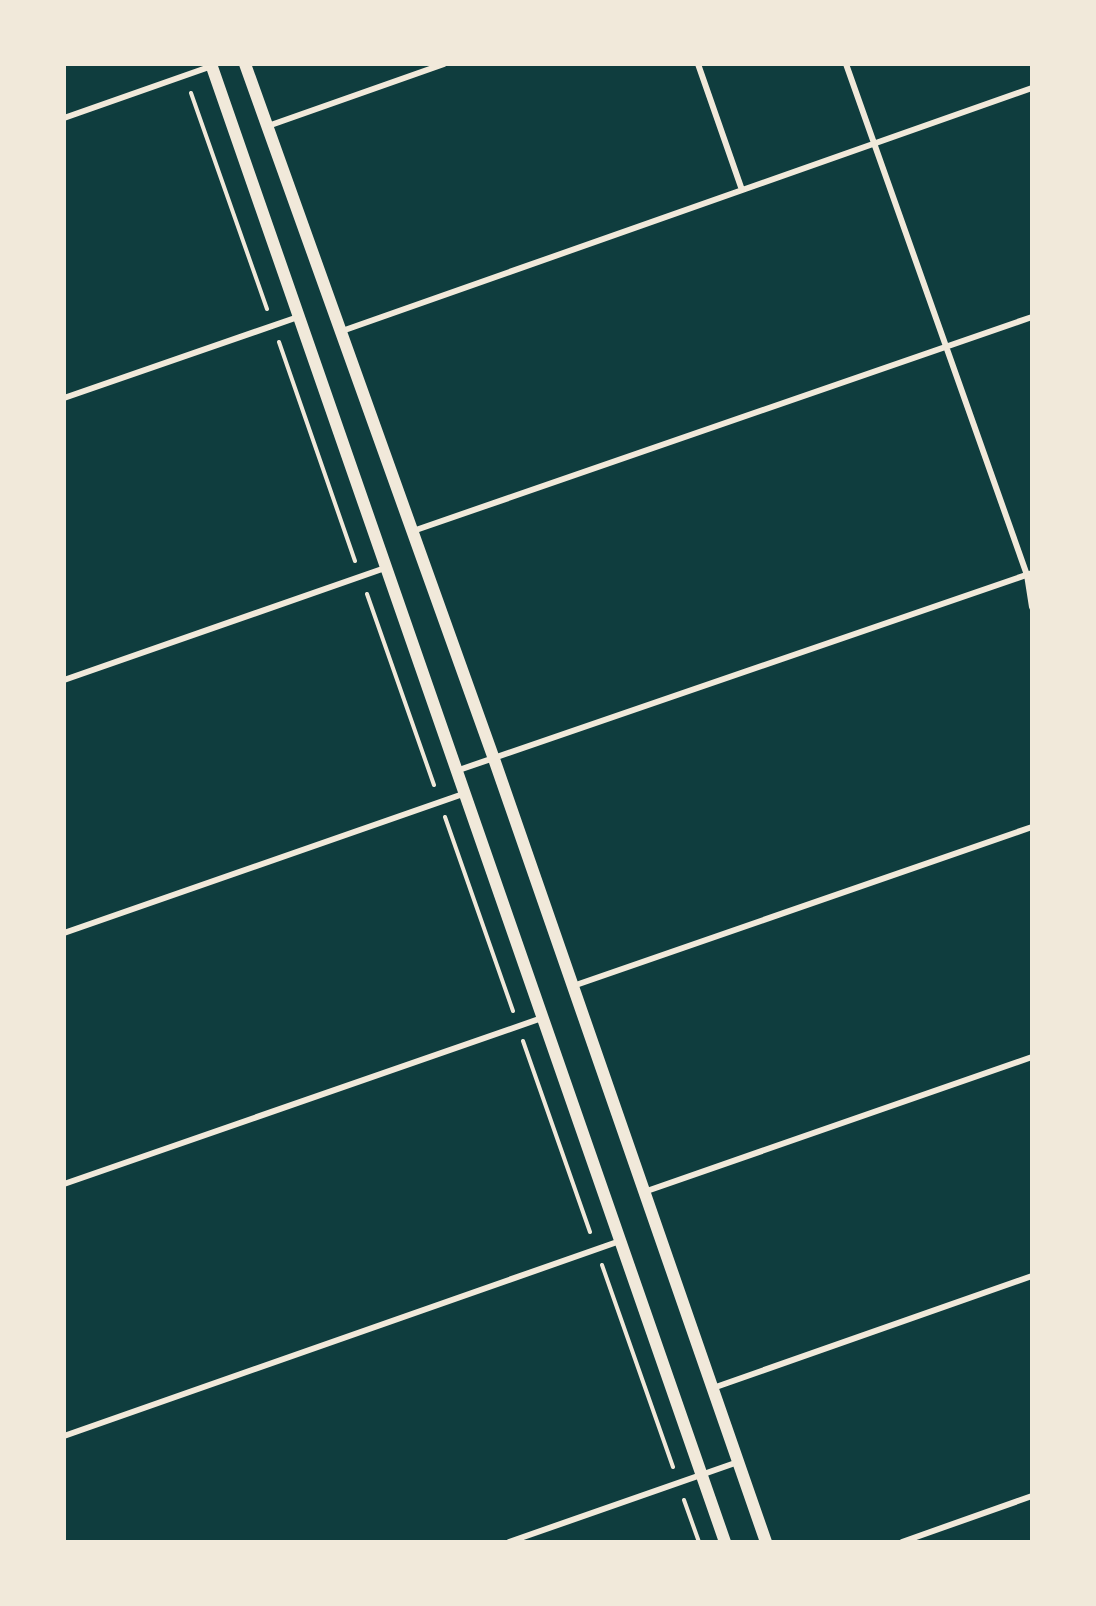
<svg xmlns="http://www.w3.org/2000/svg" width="1096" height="1606" viewBox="0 0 1096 1606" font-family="Figtree,sans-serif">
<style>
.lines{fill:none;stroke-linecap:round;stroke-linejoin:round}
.path{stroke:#f1e9da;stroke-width:4}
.minor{stroke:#f1e9da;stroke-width:6}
.secondary{stroke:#f1e9da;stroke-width:12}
</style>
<rect width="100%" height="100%" fill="#0f3d3e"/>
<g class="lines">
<path class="path" d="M 191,93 L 267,309
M 279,342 L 355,561
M 367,594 L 434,785
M 445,817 L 513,1011
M 523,1041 L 590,1232
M 602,1265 L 673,1467
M 684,1500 L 699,1542"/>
<path class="minor" d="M 698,64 L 742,190
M 846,64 L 1027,575 L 1032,607
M 64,118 L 212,66
M 268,126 L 444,64
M 342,331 L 1032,88
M 64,398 L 298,317
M 413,531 L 1032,317
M 64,680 L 385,568
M 456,771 L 1032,573
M 64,933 L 463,794
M 573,986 L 1032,827
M 64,1184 L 542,1018
M 644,1192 L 1032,1057
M 713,1388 L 1032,1276
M 64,1436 L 620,1241
M 509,1542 L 738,1462
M 902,1542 L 1032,1496"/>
<path class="secondary" d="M 211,64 L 725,1542
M 245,64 L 494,759 L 766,1542"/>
</g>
<rect width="1096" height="1606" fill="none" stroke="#f1e9da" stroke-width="132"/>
</svg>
